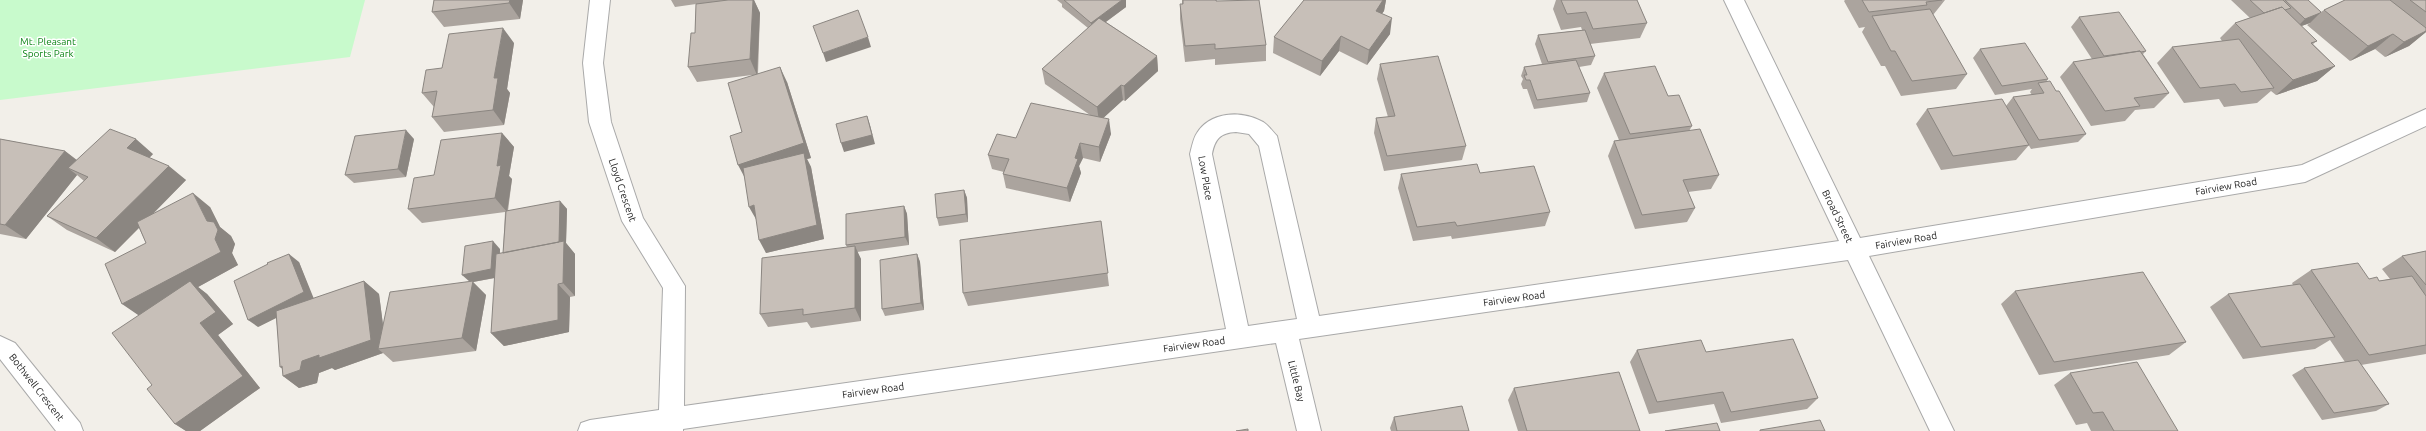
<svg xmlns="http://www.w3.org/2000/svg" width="2426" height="431" viewBox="0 0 2426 431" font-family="Ubuntu,sans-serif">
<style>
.park{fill:#c8facc}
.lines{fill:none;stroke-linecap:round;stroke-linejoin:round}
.minor-casing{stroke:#a9a9a9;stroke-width:2}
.minor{fill:#fff;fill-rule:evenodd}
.wall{fill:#aba49e}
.shaded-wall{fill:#8b8681}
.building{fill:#c7bfb8;stroke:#8b8681}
.labels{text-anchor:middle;stroke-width:3;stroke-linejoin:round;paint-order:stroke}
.park-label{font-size:10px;fill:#0c8416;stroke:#fff}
.street-label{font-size:10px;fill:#222;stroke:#fff}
</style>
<rect width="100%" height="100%" fill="#f2efe9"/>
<path class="park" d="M 0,0 L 365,0 L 350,57 L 0,100 Z"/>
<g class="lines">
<defs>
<path id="minor" d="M 590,0 L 610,0 L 603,63 L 611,122 L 643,218 L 685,286 L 684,406 L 1226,329 L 1190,154 C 1192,147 1193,139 1197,133 C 1210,112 1240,110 1261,121 C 1267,123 1272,131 1277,136 L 1319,316 L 1839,241 L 1724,0 L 1744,0 L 1860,238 L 2302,165 L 2426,109 L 2426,126 L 2305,182 L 1869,256 L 1954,431 L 1930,431 L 1848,260 L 1299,339 L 1321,431 L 1297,431 L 1276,343 L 683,429 L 683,431 L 578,431 L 581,423 L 590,420 L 659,410 L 663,288 L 622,221 L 589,122 L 583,63 ZM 1236,132 L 1249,134 L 1259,146 L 1297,319 L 1248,326 L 1212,154 C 1215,139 1220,133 1236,132 Z
M 0,336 L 15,343 L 80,423 L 83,431 L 56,431 L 0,359 Z"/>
</defs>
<use href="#minor" class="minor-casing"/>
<use href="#minor" class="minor"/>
</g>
<path class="wall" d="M 434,0 L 523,0 L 520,19 L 444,27 L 432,12 Z
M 671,0 L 754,0 L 760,13 L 758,74 L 787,82 L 811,158 L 807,159 L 811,167 L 824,239 L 766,253 L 742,132 L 752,75 L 697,82 L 688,67 L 695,33 L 696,4 L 675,7 Z
M 1057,0 L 1126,0 L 1126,7 L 1106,22 L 1157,56 L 1158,71 L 1125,101 L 1123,100 L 1103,118 L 1111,134 L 1100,162 L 1083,158 L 1079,166 L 1081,173 L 1070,202 L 1006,188 L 1003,174 L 1004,172 L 992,169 L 988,155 L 1016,138 L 1090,115 L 1045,84 L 1042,69 L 1088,28 L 1062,7 L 1062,4 Z
M 1182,0 L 1216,0 L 1266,45 L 1266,61 L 1215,65 L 1215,59 L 1185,62 L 1180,19 L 1180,4 L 1182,4 Z
M 1304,0 L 1386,0 L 1384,11 L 1382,13 L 1390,34 L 1367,65 L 1339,51 L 1320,76 L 1273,53 L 1274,37 Z
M 1556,0 L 1637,0 L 1647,23 L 1640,38 L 1590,44 L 1595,56 L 1591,65 L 1579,67 L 1590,93 L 1587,102 L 1534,109 L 1527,89 L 1523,89 L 1521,84 L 1523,79 L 1521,76 L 1524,67 L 1542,64 L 1535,44 L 1538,35 L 1582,30 L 1581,27 L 1561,30 L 1553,9 Z
M 1845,0 L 1945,0 L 1933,15 L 1967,74 L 1956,89 L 1901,96 L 1885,66 L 1881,66 L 1862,32 L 1865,27 L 1859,28 L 1844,1 Z
M 2231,0 L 2308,0 L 2321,12 L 2324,10 L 2345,0 L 2426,0 L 2426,32 L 2409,46 L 2385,57 L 2375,49 L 2350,61 L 2307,25 L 2310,23 L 2301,26 L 2317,41 L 2313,44 L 2335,66 L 2317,81 L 2276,95 L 2271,91 L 2257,103 L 2224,107 L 2219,99 L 2184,103 L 2157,63 L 2172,47 L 2222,41 L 2220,38 L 2235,23 L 2250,18 Z
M 2079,17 L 2146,51 L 2143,54 L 2169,93 L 2154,108 L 2135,110 L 2125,121 L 2091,126 L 2060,77 L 2073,62 L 2092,59 L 2071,27 Z
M 514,43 L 507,89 L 510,93 L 504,125 L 444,132 L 432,117 L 434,107 L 422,93 L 442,68 Z
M 1980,49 L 2048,79 L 2046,82 L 2056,91 L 2086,134 L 2078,142 L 2031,149 L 2011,115 L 2029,145 L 2016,160 L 1941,170 L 1916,124 L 1927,109 L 2006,106 L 2013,97 L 2032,95 L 2030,92 L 2032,89 L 1995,95 L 1973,58 Z
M 1380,64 L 1466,146 L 1462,160 L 1384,171 L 1374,133 L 1376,118 L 1388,117 L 1377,79 Z
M 1604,73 L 1668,96 L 1692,126 L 1689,131 L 1719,175 L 1711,189 L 1688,192 L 1695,208 L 1687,222 L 1635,229 L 1608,156 L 1614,141 L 1619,140 L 1597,88 Z
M 502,133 L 514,147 L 509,176 L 512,179 L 508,211 L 560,201 L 567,209 L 566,243 L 575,254 L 575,296 L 570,297 L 569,332 L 504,346 L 491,333 L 495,278 L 473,282 L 486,295 L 476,351 L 393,362 L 383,353 L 335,370 L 332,368 L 319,373 L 317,383 L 299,388 L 283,376 L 276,318 L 258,327 L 299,262 L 313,299 L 364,281 L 379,294 L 383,325 L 470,282 L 500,249 L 500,253 L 503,253 L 505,212 L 422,223 L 408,209 L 434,175 Z
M 0,139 L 65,151 L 77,160 L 153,154 L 149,158 L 186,180 L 152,215 L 210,207 L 220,227 L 231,236 L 235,244 L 232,253 L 238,265 L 198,287 L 207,294 L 233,324 L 218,335 L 260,388 L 200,431 L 186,431 L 175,424 L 152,385 L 138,315 L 146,243 L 139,228 L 115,252 L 67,230 L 47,216 L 84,181 L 77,175 L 26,239 L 0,234 Z
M 414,139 L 406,177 L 354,183 L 345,175 Z
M 1480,173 L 1550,212 L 1545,226 L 1452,239 L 1451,236 L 1413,241 L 1398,188 L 1401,174 Z
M 964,190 L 967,198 L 968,222 L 939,226 L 937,218 Z
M 904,206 L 907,214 L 909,245 L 857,252 L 861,259 L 861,321 L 811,328 L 807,322 L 768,327 L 760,314 L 847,247 L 846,245 Z
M 1101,221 L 1109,286 L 968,306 L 963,293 Z
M 2426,251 L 2426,354 L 2361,365 L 2389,404 L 2376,411 L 2322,420 L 2292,375 L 2304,368 L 2345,362 L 2330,340 L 2315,349 L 2243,359 L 2210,307 L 2228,294 L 2293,285 L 2292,283 L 2311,270 L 2379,281 L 2390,279 L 2382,269 L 2402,256 Z
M 917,254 L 920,262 L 924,310 L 885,316 L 882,309 Z
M 2015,291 L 2186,342 L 2169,355 L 2039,375 L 2001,304 Z
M 1637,350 L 1706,352 L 1818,398 L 1807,409 L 1721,423 L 1714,404 L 1649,414 L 1630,362 Z
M 2070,373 L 2178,431 L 2091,431 L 2087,423 L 2076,425 L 2054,385 Z
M 1514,388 L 1640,431 L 1518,431 L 1508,400 Z
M 1394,417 L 1469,431 L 1391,431 L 1390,428 Z"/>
<path class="shaded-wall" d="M 510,0 L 523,0 L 520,19 L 509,3 Z
M 753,0 L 754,0 L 760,13 L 757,75 L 750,59 Z
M 1122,0 L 1126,0 L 1126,7 L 1092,32 L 1091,23 Z
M 1383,0 L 1386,0 L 1384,11 L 1373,26 L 1376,11 Z
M 2320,13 L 2310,23 L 2296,28 L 2305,19 Z
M 1392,18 L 1390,34 L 1367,65 L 1369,50 Z
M 503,28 L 514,43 L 507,89 L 510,93 L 504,125 L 493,110 L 494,78 Z
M 2426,30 L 2426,32 L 2409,46 L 2385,57 L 2404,42 Z
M 2393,34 L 2375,49 L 2350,61 L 2368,46 Z
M 1341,36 L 1339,51 L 1320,76 L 1322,61 Z
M 868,37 L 871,47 L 826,62 L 823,53 Z
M 1157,56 L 1158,71 L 1125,101 L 1124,86 Z
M 2335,66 L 2317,81 L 2276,95 L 2293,80 Z
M 780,67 L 787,82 L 811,158 L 807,159 L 811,167 L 824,239 L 766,253 L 759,240 L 817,225 L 746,180 L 738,165 Z
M 1121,85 L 1123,100 L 1099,122 L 1097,107 Z
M 867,116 L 870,125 L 875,144 L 844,152 L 841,143 Z
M 1109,119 L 1111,134 L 1100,162 L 1099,147 Z
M 406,130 L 414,139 L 406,177 L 398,169 Z
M 502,133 L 514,147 L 509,176 L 512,179 L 507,212 L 495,198 L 497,166 Z
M 136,139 L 153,154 L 144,163 L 127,148 Z
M 1080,143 L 1083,158 L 1079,166 L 1081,173 L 1070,202 L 1067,188 L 1075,158 Z
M 65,151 L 84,166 L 68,168 L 77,175 L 26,239 L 5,225 Z
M 169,166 L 186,180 L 115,252 L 96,238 Z
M 964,190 L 967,198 L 968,222 L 966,214 Z
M 193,193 L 210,207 L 220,227 L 231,236 L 235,244 L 232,253 L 238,265 L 198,287 L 207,294 L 233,324 L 218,335 L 260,388 L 200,431 L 186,431 L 175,424 L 141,317 L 122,304 L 207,221 Z
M 560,201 L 567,209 L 566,243 L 575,254 L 575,296 L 563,283 L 502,256 Z
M 754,205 L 757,221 L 749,207 Z
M 904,206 L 907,214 L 909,245 L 905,237 Z
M 493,241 L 500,249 L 499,277 L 473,282 L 486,295 L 476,351 L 462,338 L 470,282 L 462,275 Z
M 855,246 L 861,259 L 861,321 L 855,308 Z
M 289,254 L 299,262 L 314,299 L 258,327 L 248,320 Z
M 917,254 L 920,262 L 924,310 L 921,303 Z
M 364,281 L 379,294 L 386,348 L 378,349 L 383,353 L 335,370 L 332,368 L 319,373 L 317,383 L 299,388 L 283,376 L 289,374 L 280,367 L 302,361 Z
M 558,284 L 570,297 L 569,332 L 504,346 L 491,333 Z"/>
<path class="building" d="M 434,0 L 510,0 L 509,3 L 432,12 Z
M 728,0 L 753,0 L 750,59 L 688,67 L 691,33 L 695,33 L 696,4 Z
M 1064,0 L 1122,0 L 1091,23 Z
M 1183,0 L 1216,0 L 1216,1 L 1259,0 L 1266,45 L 1215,49 L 1215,44 L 1185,46 L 1180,4 L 1183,4 Z
M 1304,0 L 1383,0 L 1376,11 L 1392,18 L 1369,50 L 1341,36 L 1322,61 L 1274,37 Z
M 1561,0 L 1637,0 L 1647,23 L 1593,29 L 1586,12 L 1567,14 Z
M 1862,0 L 1942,0 L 1926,2 L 1927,5 L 1869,12 Z
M 2250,0 L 2283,0 L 2291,8 L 2285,10 L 2282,7 L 2264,13 Z
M 2285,0 L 2308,0 L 2321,12 L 2320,13 L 2305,19 Z
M 2345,0 L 2390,0 L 2426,28 L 2426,31 L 2404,42 L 2393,34 L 2368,46 L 2324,10 Z
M 2410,0 L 2426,0 L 2426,12 Z
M 2282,7 L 2317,41 L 2311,43 L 2335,66 L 2293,80 L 2235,23 Z
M 1930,9 L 1967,74 L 1912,81 L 1895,51 L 1891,51 L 1872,16 Z
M 858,10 L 868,37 L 823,53 L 813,26 Z
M 2119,12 L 2146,51 L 2141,52 L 2140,51 L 2104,56 L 2079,17 Z
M 1099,18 L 1157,56 L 1124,86 L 1121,85 L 1097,107 L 1042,69 Z
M 503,28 L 494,78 L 498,78 L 493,110 L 432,117 L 437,91 L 422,93 L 426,70 L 442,68 L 449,34 Z
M 1585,30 L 1595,56 L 1548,62 L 1538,35 Z
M 2239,39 L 2274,88 L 2241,92 L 2235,84 L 2200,88 L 2172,47 Z
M 2025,43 L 2048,79 L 2002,86 L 1980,49 Z
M 2140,51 L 2169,93 L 2134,98 L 2140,106 L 2105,111 L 2073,62 Z
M 1438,56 L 1466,146 L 1387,156 L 1376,118 L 1395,116 L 1380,64 Z
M 1576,60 L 1590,93 L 1537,100 L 1530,80 L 1526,80 L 1524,75 L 1527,75 L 1524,67 Z
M 1655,66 L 1668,96 L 1679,95 L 1692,126 L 1630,134 L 1604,73 Z
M 780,67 L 804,143 L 738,165 L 730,136 L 742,132 L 728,83 Z
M 2050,81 L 2056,91 L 2059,91 L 2086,134 L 2039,140 L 2013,97 L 2044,93 L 2038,83 Z
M 2002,99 L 2029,145 L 1953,156 L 1927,109 Z
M 1031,103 L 1109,119 L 1099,147 L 1080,143 L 1075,158 L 1078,159 L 1067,188 L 1003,174 L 1009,159 L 988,155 L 997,134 L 1016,138 Z
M 867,116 L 872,135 L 841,143 L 836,124 Z
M 110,129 L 136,139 L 127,148 L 169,166 L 96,238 L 47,216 L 88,177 L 68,168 Z
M 1700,129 L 1719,175 L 1683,180 L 1695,208 L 1642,215 L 1614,141 Z
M 406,130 L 398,169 L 345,175 L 355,136 Z
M 502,133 L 497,166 L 501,165 L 495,198 L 408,209 L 414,178 L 434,175 L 441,140 Z
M 0,139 L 65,151 L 5,225 L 0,224 Z
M 804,153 L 817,225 L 759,240 L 754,205 L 749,207 L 743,168 Z
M 1477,164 L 1480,173 L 1534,166 L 1550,212 L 1457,226 L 1455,222 L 1417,227 L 1401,174 Z
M 964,190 L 966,214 L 937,218 L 935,194 Z
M 193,193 L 207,221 L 214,222 L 218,230 L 215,239 L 221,252 L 122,304 L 105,264 L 146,243 L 137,222 Z
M 560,201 L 559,242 L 503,253 L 506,211 Z
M 904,206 L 905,237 L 846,245 L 846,214 Z
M 1101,221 L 1108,273 L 963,293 L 960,240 Z
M 493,241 L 491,269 L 462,275 L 465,246 Z
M 564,241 L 563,283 L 558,284 L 558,320 L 491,333 L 496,254 Z
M 855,246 L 855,308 L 803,315 L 803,309 L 760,314 L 762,258 Z
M 2426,251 L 2426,285 L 2402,256 Z
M 289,254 L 304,292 L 248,320 L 234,281 L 268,264 L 267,263 Z
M 917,254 L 921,303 L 882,309 L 880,260 Z
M 2358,263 L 2369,279 L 2377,277 L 2379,281 L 2412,276 L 2426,296 L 2426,345 L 2369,355 L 2311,270 Z
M 2143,272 L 2186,342 L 2054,362 L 2015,291 Z
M 190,281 L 216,312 L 200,323 L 243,376 L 175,424 L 147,389 L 152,385 L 112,333 Z
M 364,281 L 371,340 L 319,358 L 319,355 L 302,361 L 300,370 L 283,376 L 282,366 L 280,367 L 276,311 Z
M 473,281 L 462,338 L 378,349 L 390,292 Z
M 2300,284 L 2335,337 L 2261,347 L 2228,294 Z
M 1793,339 L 1818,398 L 1731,412 L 1723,392 L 1657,402 L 1637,350 L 1701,340 L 1706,352 Z
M 2358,360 L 2389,404 L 2334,413 L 2304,368 Z
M 2137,362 L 2178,431 L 2114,431 L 2103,412 L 2093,413 L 2070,373 Z
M 1619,372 L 1640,431 L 1527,431 L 1514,388 Z
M 1462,406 L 1469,431 L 1397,431 L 1394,417 Z
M 1820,420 L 1825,431 L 1760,431 L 1760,430 Z
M 1717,423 L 1720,431 L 1665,431 Z
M 1248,429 L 1248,431 L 1236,431 Z"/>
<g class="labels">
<g class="park-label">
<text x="48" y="45">Mt. Pleasant<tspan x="48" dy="12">Sports Park</tspan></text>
</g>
<g class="street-label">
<text transform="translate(1206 178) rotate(80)" y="4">Low Place</text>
<text transform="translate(2226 186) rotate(-10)" y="4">Fairview Road</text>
<text transform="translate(623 190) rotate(71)" y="4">Lloyd Crescent</text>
<text transform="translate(1838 216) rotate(64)" y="4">Broad Street</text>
<text transform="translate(1906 240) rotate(-10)" y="4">Fairview Road</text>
<text transform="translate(1514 298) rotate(-8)" y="4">Fairview Road</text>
<text transform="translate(1194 344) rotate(-8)" y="4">Fairview Road</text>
<text transform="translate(1297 381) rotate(76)" y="4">Little Bay</text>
<text transform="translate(37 387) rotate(52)" y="4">Bothwell Crescent</text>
<text transform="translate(873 390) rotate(-8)" y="4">Fairview Road</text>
</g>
</g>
</svg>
